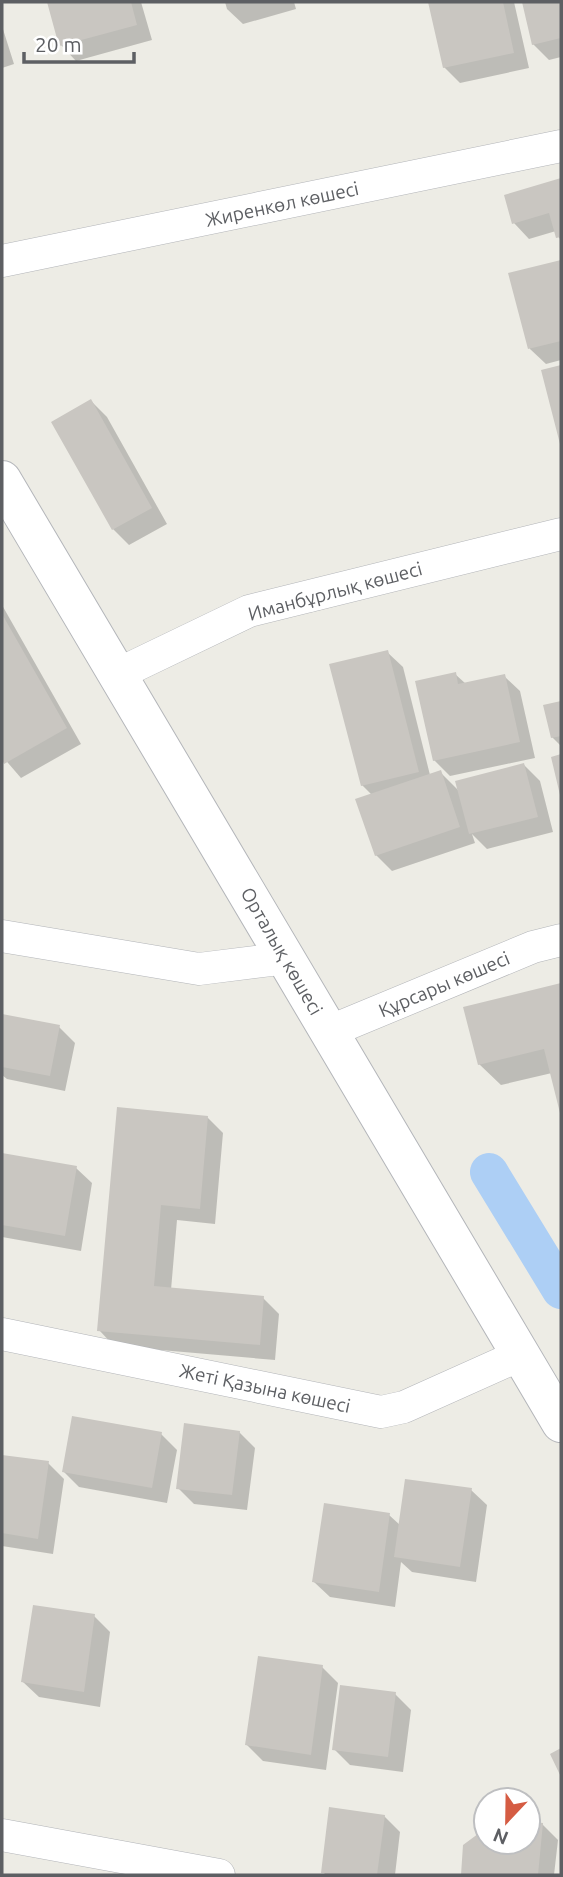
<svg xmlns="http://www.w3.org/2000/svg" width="563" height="1877" viewBox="0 0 563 1877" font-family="Ubuntu,sans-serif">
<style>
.shadow{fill:#0003}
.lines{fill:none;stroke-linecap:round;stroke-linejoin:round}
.canal{stroke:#adcff5;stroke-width:38}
.building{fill:#c9c6c1}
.street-casing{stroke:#b2b4b8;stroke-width:33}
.secondary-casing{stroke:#b4b6ba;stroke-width:40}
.street{stroke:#fff;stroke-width:32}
.secondary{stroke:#fff;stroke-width:38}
.labels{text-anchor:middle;stroke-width:7;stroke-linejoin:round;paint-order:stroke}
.street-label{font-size:19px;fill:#5d5f63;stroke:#fff}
</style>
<rect width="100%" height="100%" fill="#edece5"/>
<path class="shadow" d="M 49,2 L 141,2 L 152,40 L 76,61 L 61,45 Z
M 225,2 L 294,2 L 296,9 L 243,24 L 227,9 Z
M 430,2 L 514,2 L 529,68 L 460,83 L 444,67 Z
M 524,2 L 561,2 L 561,57 L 549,60 L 533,44 Z
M 2,26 L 14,64 L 2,68 Z
M 561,180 L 561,241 L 556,231 L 529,239 L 514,223 L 506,196 Z
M 561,261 L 561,360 L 546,364 L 530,349 L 511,275 Z
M 91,401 L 107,417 L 167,524 L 129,545 L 113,529 Z
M 2,605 L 81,744 L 21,778 L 2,756 Z
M 387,652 L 403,667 L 430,775 L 440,772 L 460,792 L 524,765 L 540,781 L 553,832 L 487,849 L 472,834 L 475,843 L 392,871 L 376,855 L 372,795 L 362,785 Z
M 455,674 L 466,684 L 504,676 L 520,691 L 535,758 L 450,776 L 434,760 Z
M 561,703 L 561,746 L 552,737 L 546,706 Z
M 561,985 L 561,1110 L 552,1073 L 501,1085 L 479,1064 L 465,1009 Z
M 2,1016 L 59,1027 L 75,1043 L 65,1091 L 7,1079 L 2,1075 Z
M 118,1109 L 207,1117 L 223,1133 L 215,1224 L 177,1220 L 171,1290 L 263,1298 L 279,1314 L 275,1360 L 114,1346 L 99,1330 Z
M 2,1154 L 76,1168 L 92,1183 L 81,1251 L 2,1237 Z
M 239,1432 L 255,1448 L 247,1510 L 194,1504 L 178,1488 Z
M 161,1434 L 177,1450 L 167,1503 L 79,1487 L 63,1471 Z
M 2,1456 L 48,1463 L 64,1479 L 53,1554 L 2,1546 Z
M 471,1490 L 487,1505 L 476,1582 L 412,1572 L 401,1562 L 395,1607 L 330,1597 L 314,1582 L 389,1515 L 400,1525 Z
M 94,1616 L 110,1632 L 100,1707 L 39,1697 L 23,1682 Z
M 322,1667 L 338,1683 L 326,1770 L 263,1761 L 247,1745 Z
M 395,1694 L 411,1710 L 403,1772 L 350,1765 L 334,1749 Z
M 384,1816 L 400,1832 L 395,1875 L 326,1875 L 323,1872 Z
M 528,1823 L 542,1824 L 558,1840 L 554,1875 L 462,1875 L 465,1846 L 486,1830 L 486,1842 L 528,1842 Z"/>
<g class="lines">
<path class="canal" d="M 489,1172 L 561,1290"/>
</g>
<path class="building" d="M 47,2 L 131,2 L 137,25 L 59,46 Z
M 428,2 L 503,2 L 514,53 L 443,68 Z
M 522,2 L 561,2 L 561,38 L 532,45 Z
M 561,178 L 561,237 L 556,238 L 549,213 L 512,224 L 504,195 Z
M 561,260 L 561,341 L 528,349 L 508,273 Z
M 561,365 L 561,443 L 560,444 L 541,370 Z
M 91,399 L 152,508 L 112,530 L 51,422 Z
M 2,614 L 67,728 L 4,764 L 2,760 Z
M 388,650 L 419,772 L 361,786 L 329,664 Z
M 456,672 L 458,684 L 505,674 L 520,742 L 433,761 L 415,681 Z
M 561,701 L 561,736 L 551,738 L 543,705 Z
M 561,754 L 561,795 L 560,795 L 551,757 Z
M 524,763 L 538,817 L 469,834 L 455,781 Z
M 441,770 L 460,827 L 375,856 L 355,799 Z
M 561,983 L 561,1113 L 560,1113 L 544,1049 L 478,1065 L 463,1007 Z
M 2,1014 L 60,1025 L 50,1076 L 2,1067 Z
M 117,1107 L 208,1116 L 200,1209 L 161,1205 L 154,1286 L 264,1296 L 260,1345 L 97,1331 Z
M 2,1153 L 77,1166 L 65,1236 L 2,1225 Z
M 72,1416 L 162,1432 L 152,1488 L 62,1472 Z
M 184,1423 L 240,1431 L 232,1495 L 176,1489 Z
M 2,1455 L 49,1461 L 38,1539 L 2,1533 Z
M 405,1479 L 472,1488 L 460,1567 L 394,1557 Z
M 324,1503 L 390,1513 L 379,1592 L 312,1582 Z
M 33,1605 L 95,1614 L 84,1692 L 21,1682 Z
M 258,1656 L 323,1665 L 311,1755 L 245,1745 Z
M 340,1685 L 396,1692 L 388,1757 L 332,1750 Z
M 561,1748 L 561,1777 L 550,1754 Z
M 329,1807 L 385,1815 L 377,1875 L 321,1873 Z
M 528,1821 L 543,1823 L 538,1875 L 461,1875 L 463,1845 L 486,1828 L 486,1842 L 528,1842 Z"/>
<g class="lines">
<defs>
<path id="street" d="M 2,261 L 561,146
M 118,674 L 249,611 L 561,534
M 2,936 L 199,969 L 287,958
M 328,1032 L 533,947 L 561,940
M 2,1334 L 381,1412 L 404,1407 L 520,1355
M 2,1835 L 219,1875"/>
<path id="secondary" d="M 2,480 L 561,1423"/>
</defs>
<use href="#street" class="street-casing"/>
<use href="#secondary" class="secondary-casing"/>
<use href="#street" class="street"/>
<use href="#secondary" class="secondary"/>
</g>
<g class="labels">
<g class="street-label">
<text transform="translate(282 204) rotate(-12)" y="7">Жиренкөл көшесі</text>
<text transform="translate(335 591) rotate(-15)" y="7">Иманбұрлық көшесі</text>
<text transform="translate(282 951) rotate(60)" y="7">Орталық көшесі</text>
<text transform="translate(444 984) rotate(-23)" y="7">Құрсары көшесі</text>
<text transform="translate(265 1388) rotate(12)" y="7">Жеті Қазына көшесі</text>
</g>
</g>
<rect width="563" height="1877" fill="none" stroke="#5d5f63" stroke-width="7"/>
<g transform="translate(507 1821) rotate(202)"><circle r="33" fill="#ffffff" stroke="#bebfc1" stroke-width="2"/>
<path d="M0-5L12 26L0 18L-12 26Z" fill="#d55c43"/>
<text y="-10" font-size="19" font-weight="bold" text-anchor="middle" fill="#5d5f63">N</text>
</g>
<path d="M24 52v10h110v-10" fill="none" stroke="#5d5f63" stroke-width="3.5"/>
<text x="35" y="52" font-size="21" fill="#5d5f63" stroke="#ffffff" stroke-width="5" paint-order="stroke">20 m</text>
</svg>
